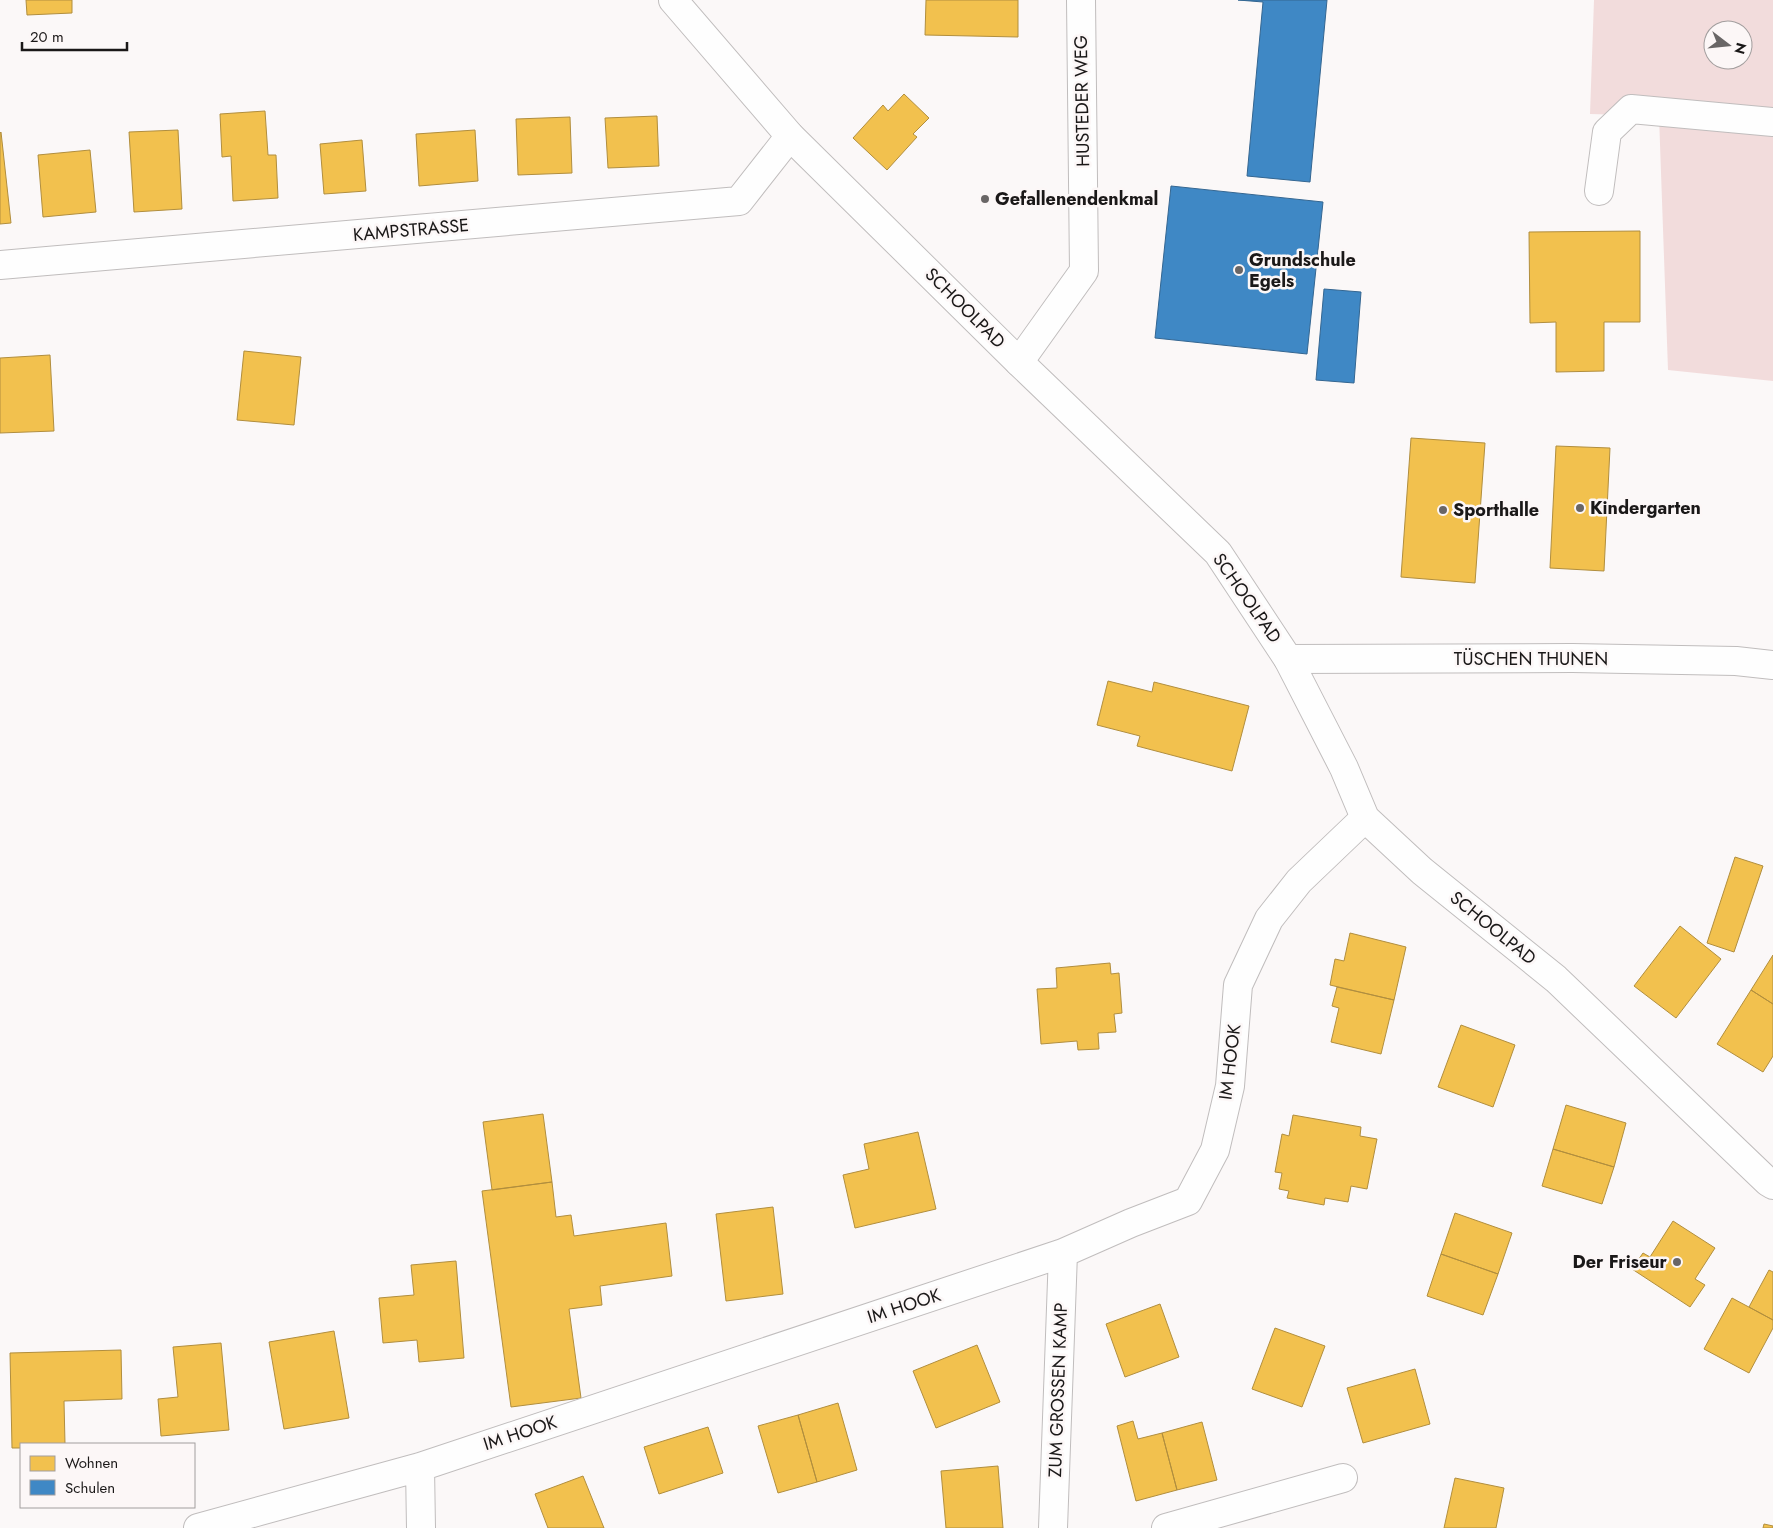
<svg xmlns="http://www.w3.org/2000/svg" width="1773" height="1528" viewBox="0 0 1773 1528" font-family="Jost,sans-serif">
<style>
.green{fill:#f2dcdc;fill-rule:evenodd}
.homes{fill:#f2c14e;stroke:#b18e3e}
.schools{fill:#3f88c5;stroke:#346691}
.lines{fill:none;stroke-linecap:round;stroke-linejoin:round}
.minor-casing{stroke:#c0bdbd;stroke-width:30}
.tertiary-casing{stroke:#c0bdbd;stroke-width:30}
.minor{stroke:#fefefe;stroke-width:28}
.tertiary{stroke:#fefefe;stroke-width:28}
.poi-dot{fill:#696666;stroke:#fcf7f7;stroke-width:2}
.labels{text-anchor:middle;stroke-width:5;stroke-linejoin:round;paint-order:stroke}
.street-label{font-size:18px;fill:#1a1818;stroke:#fcf7f7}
.poi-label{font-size:18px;font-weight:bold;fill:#1a1818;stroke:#fcf7f7;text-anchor:start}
</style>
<rect width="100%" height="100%" fill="#fbf8f8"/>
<path class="green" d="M 1594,0 L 1773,0 L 1773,381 L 1668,370 L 1659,116 L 1590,114 ZM 1713,30 L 1743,30 L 1743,60 L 1713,60 Z"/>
<path class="homes" d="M 26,0 L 72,0 L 72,13 L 27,15 Z
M 926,0 L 1018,0 L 1018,37 L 925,35 Z
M 904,94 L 929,118 L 913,134 L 917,137 L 887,170 L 853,138 L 883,105 L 888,111 Z
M 265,111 L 268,155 L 276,155 L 278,198 L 233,201 L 231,156 L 222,157 L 220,114 Z
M 657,116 L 659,166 L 608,168 L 605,118 Z
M 570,117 L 572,173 L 518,175 L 516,119 Z
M 178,130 L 182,209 L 134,212 L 129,132 Z
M 475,130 L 478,181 L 419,186 L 416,134 Z
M 1,132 L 11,223 L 0,224 L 0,133 Z
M 362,140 L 366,191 L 324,194 L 320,144 Z
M 90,150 L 96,212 L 43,217 L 38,155 Z
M 1640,231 L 1640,322 L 1604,322 L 1604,371 L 1556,372 L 1556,322 L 1530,323 L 1529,232 Z
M 244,351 L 301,357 L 294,425 L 237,420 Z
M 50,355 L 54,431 L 0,433 L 0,358 Z
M 1411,438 L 1485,443 L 1475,583 L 1401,577 Z
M 1556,446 L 1610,448 L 1604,571 L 1550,568 Z
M 1108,681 L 1152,692 L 1154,682 L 1249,706 L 1232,771 L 1137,746 L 1140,736 L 1097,725 Z
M 1735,857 L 1763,866 L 1734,952 L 1707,943 Z
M 1680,926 L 1721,959 L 1676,1018 L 1634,986 Z
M 1350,933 L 1406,947 L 1394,1000 L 1330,985 L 1335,959 L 1344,961 Z
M 1773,955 L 1773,1004 L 1751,990 Z
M 1110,963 L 1111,974 L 1119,973 L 1122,1013 L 1114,1014 L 1116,1032 L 1098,1033 L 1099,1049 L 1078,1050 L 1077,1041 L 1041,1044 L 1037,989 L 1057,988 L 1056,968 Z
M 1337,987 L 1394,1000 L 1381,1054 L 1331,1042 L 1339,1008 L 1332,1006 Z
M 1751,990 L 1773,1004 L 1773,1056 L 1763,1072 L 1717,1044 Z
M 1461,1025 L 1515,1045 L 1493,1107 L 1438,1087 Z
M 1566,1105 L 1626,1123 L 1614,1167 L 1553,1149 Z
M 543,1114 L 552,1182 L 492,1190 L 483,1122 Z
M 1293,1115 L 1361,1127 L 1360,1136 L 1377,1139 L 1367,1189 L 1351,1186 L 1348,1202 L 1325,1198 L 1324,1205 L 1287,1198 L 1289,1191 L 1279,1189 L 1282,1173 L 1275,1172 L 1282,1134 L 1289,1136 Z
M 918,1132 L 936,1209 L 855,1228 L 843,1175 L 869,1169 L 864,1144 Z
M 1553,1149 L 1614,1167 L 1602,1204 L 1542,1186 Z
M 552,1182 L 556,1217 L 571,1215 L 574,1236 L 666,1223 L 672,1276 L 600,1286 L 602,1305 L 569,1309 L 581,1398 L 511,1407 L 482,1191 Z
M 773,1207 L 783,1294 L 726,1301 L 716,1214 Z
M 1455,1213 L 1512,1233 L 1498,1274 L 1441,1254 Z
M 1673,1221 L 1715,1248 L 1695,1279 L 1705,1285 L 1690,1307 L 1632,1269 L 1643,1253 L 1650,1257 Z
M 1441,1254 L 1498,1274 L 1483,1315 L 1427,1296 Z
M 456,1261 L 464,1358 L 419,1362 L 417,1340 L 383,1343 L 379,1298 L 414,1295 L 411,1265 Z
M 1769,1270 L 1773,1272 L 1773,1320 L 1749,1307 Z
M 1732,1298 L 1773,1320 L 1773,1328 L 1749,1373 L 1704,1349 Z
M 1160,1304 L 1179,1357 L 1125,1377 L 1106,1324 Z
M 1275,1328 L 1325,1346 L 1302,1407 L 1252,1389 Z
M 334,1331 L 349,1418 L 284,1429 L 269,1342 Z
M 221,1343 L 229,1430 L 161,1436 L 158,1399 L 178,1397 L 173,1347 Z
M 977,1345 L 1000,1402 L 936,1428 L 913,1371 Z
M 121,1350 L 122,1399 L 64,1401 L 65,1444 L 21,1444 L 21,1448 L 12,1448 L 10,1353 Z
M 1415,1369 L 1430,1424 L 1363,1443 L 1347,1388 Z
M 838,1403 L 857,1470 L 817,1482 L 798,1415 Z
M 798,1415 L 817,1482 L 778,1493 L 758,1426 Z
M 1133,1421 L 1138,1439 L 1162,1433 L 1177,1490 L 1136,1501 L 1117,1426 Z
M 1202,1422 L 1217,1480 L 1177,1490 L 1162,1433 Z
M 708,1427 L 723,1473 L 659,1494 L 644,1447 Z
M 998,1466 L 1003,1528 L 946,1528 L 941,1471 Z
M 583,1476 L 604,1528 L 548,1528 L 535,1494 Z
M 1455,1478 L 1504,1488 L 1496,1528 L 1444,1528 Z
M 1764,1524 L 1773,1526 L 1773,1528 L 1763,1528 Z"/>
<path class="schools" d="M 1238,0 L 1327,0 L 1310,182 L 1247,176 L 1263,2 Z
M 1171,186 L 1323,202 L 1307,354 L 1155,338 Z
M 1324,289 L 1361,292 L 1354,383 L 1316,380 Z"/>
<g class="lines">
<defs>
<path id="minor" d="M 1599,191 L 1607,132 L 1631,109 L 1773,122
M 0,265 L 739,201 L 790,136
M 1019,362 L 1084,271 L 1081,0
M 1288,659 L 1572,658 L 1736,661 L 1773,665
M 420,1467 L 421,1528
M 198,1528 L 420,1467 L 1063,1253 L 1131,1223 L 1188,1201 L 1215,1150 L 1230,1086 L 1238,985 L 1269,919 L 1299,881 L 1365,818
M 1053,1528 L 1063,1253
M 1166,1528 L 1343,1478"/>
<path id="tertiary" d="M 673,0 L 790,136 L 1019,362 L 1218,553 L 1288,659 L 1344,768 L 1365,818 L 1422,871 L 1556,979 L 1768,1182 L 1773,1185"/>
</defs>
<use href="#minor" class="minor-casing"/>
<use href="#tertiary" class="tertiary-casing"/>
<use href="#minor" class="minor"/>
<use href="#tertiary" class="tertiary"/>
</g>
<g class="poi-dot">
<circle cx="985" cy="199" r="5"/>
<circle cx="1239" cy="270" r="5"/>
<circle cx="1580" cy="508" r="5"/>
<circle cx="1443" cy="510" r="5"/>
<circle cx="1677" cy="1262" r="5"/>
</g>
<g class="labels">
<g class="street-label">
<text transform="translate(1082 101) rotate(-91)" y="6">HUSTEDER WEG</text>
<text transform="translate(411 230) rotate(-5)" y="6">KAMPSTRASSE</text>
<text transform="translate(965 308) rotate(45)" y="6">SCHOOLPAD</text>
<text transform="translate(1247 598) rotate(55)" y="6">SCHOOLPAD</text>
<text x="1531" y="665">TÜSCHEN THUNEN</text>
<text transform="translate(1493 928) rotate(39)" y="6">SCHOOLPAD</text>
<text transform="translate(1230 1062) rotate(-83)" y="6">IM HOOK</text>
<text transform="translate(904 1306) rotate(-18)" y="6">IM HOOK</text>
<text transform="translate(1058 1390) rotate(-88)" y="6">ZUM GROSSEN KAMP</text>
<text transform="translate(520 1433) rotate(-18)" y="6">IM HOOK</text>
</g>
<g class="poi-label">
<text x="995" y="205">Gefallenendenkmal</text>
<text x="1249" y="266">Grundschule<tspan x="1249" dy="21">Egels</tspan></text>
<text x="1590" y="514">Kindergarten</text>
<text x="1453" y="516">Sporthalle</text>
<text x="1667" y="1268" text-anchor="end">Der Friseur</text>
</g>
</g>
<rect x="20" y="1443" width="175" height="65" fill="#fcf7f7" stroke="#a29e9e"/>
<rect x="30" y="1456" width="25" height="15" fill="#f2c14e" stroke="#a29e9e"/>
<text x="65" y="1468" font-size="15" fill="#1a1818">Wohnen</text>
<rect x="30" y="1480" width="25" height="15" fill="#3f88c5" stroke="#a29e9e"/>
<text x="65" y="1493" font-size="15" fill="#1a1818">Schulen</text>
<g transform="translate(1728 45) rotate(106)"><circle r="24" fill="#fcf7f7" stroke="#a29e9e"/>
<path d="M0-4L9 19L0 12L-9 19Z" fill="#696666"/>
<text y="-8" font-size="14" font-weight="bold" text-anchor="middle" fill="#1a1818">N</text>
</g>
<path d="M22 42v8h105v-8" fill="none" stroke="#1a1818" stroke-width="2.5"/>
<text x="30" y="42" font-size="15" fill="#1a1818" stroke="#fcf7f7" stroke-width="4" paint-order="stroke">20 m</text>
</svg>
